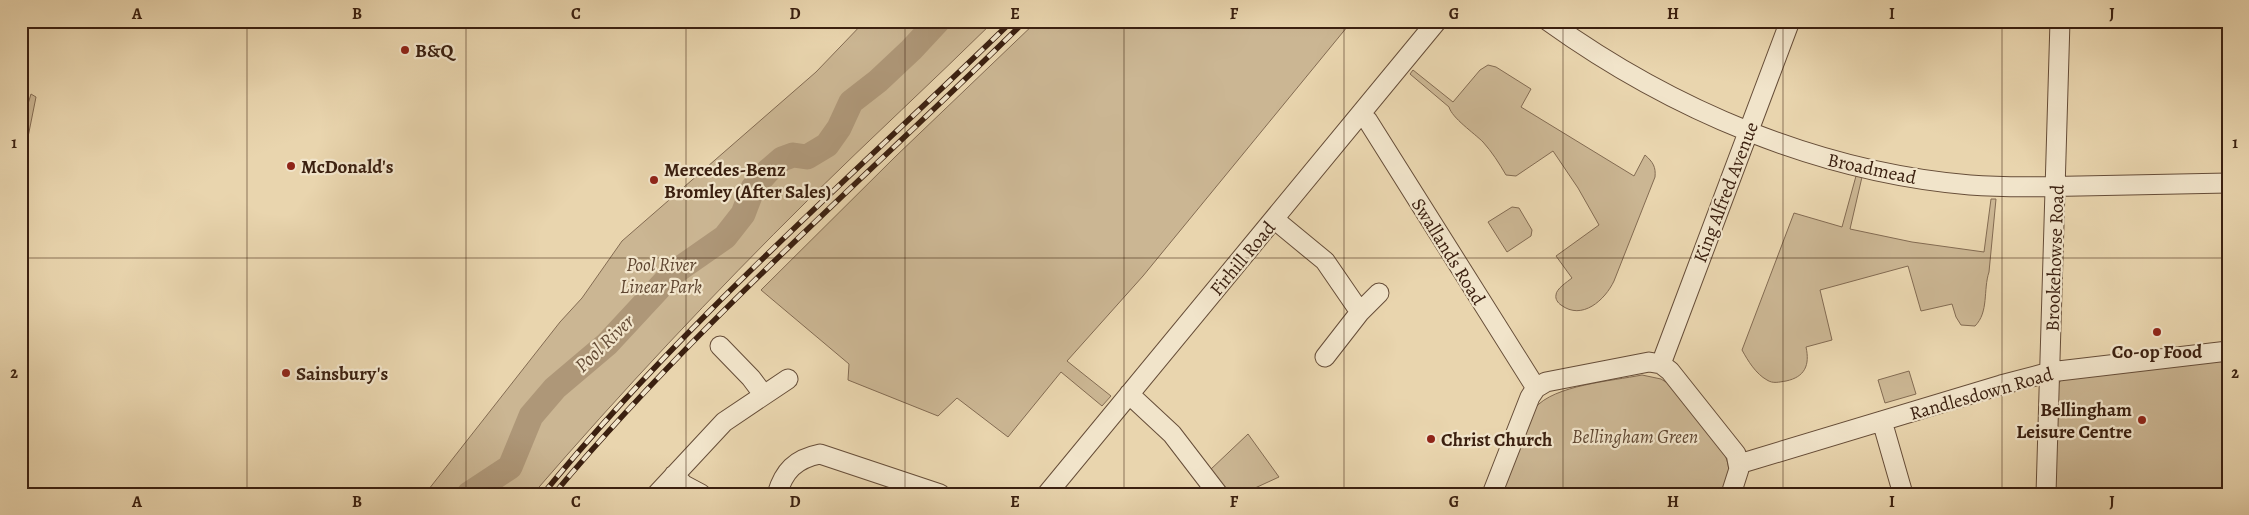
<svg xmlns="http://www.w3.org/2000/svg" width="2249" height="515" viewBox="0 0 2249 515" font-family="Alegreya,serif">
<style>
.green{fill:#cbb693;stroke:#836b52}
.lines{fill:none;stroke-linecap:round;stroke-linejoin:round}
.river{stroke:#ae9778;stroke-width:25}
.minor-casing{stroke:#664d38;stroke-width:21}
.minor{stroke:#f1e4ca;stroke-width:19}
.rail-casing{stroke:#3b2010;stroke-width:5.5}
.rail{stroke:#f1e4ca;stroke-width:4;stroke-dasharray:11;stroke-linecap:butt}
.grid{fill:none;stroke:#3b2010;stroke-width:1;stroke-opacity:0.55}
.poi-dot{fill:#8f2418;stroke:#f1e4ca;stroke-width:2}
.labels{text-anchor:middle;stroke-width:4.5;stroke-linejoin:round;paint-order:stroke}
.poi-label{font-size:19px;font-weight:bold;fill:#3b2010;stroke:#f1e4ca;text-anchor:start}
.street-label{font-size:19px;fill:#3b2010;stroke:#f1e4ca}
.park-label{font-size:19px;font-style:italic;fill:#5f4631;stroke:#f1e4ca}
.water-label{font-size:20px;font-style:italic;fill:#634a34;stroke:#f1e4ca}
.neatline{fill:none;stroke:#3b2010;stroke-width:2}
.grid-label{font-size:16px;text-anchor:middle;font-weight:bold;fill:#3b2010}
</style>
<rect width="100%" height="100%" fill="#e9d5ae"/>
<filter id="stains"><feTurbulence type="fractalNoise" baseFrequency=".004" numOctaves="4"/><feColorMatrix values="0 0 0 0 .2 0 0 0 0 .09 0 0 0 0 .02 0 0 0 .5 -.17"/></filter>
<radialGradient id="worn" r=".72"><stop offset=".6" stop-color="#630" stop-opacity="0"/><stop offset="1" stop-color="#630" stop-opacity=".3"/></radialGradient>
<path class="green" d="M 865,21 L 994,21 C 933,81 870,139 809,199 C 713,294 621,392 533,494 L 425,494 L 560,322 L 582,298 L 622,241 L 816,72 Z
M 1037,21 L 1352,21 L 1143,276 L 1067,361 L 1111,396 L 1102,406 L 1061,372 L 1008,437 L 957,398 L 938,416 L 848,380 L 849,364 L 761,290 L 896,156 Z
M 1488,65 L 1496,67 L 1531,89 L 1521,107 L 1634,176 L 1645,155 C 1653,162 1656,167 1655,177 L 1614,281 C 1605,300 1582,321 1561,305 C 1558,303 1555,299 1556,295 C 1556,289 1567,282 1572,278 L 1556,256 L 1599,225 L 1578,188 L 1553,151 L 1516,176 L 1506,175 C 1499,163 1492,152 1483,142 C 1474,133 1452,118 1449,107 L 1410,74 L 1413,70 L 1453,102 L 1480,70 Z
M 31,94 L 36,97 L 26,147 L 21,157 L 21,127 Z
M 1856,176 L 1862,177 L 1850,229 L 1912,242 L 1984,252 L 1991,199 L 1996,199 L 1989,272 C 1983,290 1989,312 1975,326 L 1961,325 L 1956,317 L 1952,304 L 1921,311 L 1908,266 L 1820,290 L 1832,340 L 1806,347 C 1810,365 1805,377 1786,381 C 1779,382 1773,384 1767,380 C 1756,374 1748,361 1742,350 L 1794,213 L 1842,227 Z
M 1512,207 L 1519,208 L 1532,230 L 1531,236 L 1507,252 L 1488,222 Z
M 2228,359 L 2228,494 L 2054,494 L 2057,386 L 2061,380 L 2070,376 Z
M 1909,371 L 1916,394 L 1885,403 L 1878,380 Z
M 1642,375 L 1661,379 L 1669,384 L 1723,451 C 1732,469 1729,476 1723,494 L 1500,494 L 1535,408 C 1554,385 1612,381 1642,375 Z
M 1248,434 L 1279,477 L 1242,494 L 1227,494 L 1210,470 Z"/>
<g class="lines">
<path class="river" d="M 469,494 L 510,467 L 531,416 L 555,388 L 607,344 L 672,274 L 725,237 L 743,214 L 753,188 L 768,171 L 782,159 L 793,155 L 807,157 L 827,145 L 839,128 L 851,102 L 878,81 L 911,50 L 938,21"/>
<defs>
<path id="minor" d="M 1548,21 C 1672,110 1818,172 1970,185 C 2007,188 2043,187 2080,186 C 2129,185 2179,184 2228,183
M 1361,115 L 1368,121 L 1536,388
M 1274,219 L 1325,261 L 1360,312
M 720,346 L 751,378 L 763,394
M 1325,357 L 1360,312 L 1379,293
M 1661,364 L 1790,21
M 1129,394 L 1172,434 L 1218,494
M 1882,421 L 1903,494
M 1739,464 L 2001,385 L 2050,372 L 2228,351
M 674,475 L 684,485 L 701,494
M 657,494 L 724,422 L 788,379
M 777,494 C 784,471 795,459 820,454 L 940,494
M 1047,494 L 1437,21
M 1492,494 L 1530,397 L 1536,388 L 1546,382 L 1649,362 L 1661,364 L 1670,371 L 1736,454 L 1739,469 L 1731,494
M 2046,494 L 2060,21"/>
</defs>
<use href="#minor" class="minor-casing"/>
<use href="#minor" class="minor"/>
<defs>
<path id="rail" d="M 543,494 C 683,322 853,176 1012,21
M 554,494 C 697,323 867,177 1025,21"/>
</defs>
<use href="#rail" class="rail-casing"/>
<use href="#rail" class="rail"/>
</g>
<path class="grid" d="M 247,21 L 247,494M 466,21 L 466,494M 686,21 L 686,494M 905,21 L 905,494M 1124,21 L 1124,494M 1344,21 L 1344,494M 1563,21 L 1563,494M 1783,21 L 1783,494M 2002,21 L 2002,494M 21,258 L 2228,258"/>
<g class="poi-dot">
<circle cx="405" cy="50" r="5"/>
<circle cx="291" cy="166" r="5"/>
<circle cx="654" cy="180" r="5"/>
<circle cx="2157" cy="332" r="5"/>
<circle cx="286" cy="373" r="5"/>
<circle cx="2142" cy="420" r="5"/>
<circle cx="1431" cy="439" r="5"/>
</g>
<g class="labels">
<g class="poi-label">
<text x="415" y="57">B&amp;Q</text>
<text x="301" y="173">McDonald's</text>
<text x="664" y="176">Mercedes-Benz<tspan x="664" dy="22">Bromley (After Sales)</tspan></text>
<text x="2157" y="358" text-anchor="middle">Co-op Food</text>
<text x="296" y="380">Sainsbury's</text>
<text x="2132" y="416" text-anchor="end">Bellingham<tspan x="2132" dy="22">Leisure Centre</tspan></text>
<text x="1441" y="446">Christ Church</text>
</g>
<g class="street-label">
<text transform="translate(1872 168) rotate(12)" y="7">Broadmead</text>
<text transform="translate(1725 192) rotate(-69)" y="7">King Alfred Avenue</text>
<text transform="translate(1449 251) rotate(58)" y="7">Swallands Road</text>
<text transform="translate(1242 258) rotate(-50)" y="7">Firhill Road</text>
<text transform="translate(2054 258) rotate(-88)" y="7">Brookehowse Road</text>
<text transform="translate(1981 393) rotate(-16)" y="7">Randlesdown Road</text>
</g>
<g class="park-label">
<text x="661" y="271">Pool River<tspan x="661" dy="22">Linear Park</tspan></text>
<text x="1635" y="443">Bellingham Green</text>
</g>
<g class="water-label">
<text transform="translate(604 343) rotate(-44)" y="7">Pool River</text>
</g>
</g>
<rect width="2249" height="515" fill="none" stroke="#e9d5ae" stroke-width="55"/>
<rect x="28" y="28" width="2194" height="460" class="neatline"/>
<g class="grid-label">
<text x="137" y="19">A</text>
<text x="357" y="19">B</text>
<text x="576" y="19">C</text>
<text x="795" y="19">D</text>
<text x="1015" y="19">E</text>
<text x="1234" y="19">F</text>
<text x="1454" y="19">G</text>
<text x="1673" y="19">H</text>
<text x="1892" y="19">I</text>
<text x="2112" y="19">J</text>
<text x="14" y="148">1</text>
<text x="2235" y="148">1</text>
<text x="14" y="378">2</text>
<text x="2235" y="378">2</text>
<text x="137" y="507">A</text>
<text x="357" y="507">B</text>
<text x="576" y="507">C</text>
<text x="795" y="507">D</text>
<text x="1015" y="507">E</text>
<text x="1234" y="507">F</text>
<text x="1454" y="507">G</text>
<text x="1673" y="507">H</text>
<text x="1892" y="507">I</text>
<text x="2112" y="507">J</text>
</g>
<rect width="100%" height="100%" filter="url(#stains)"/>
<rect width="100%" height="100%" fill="url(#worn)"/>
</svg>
